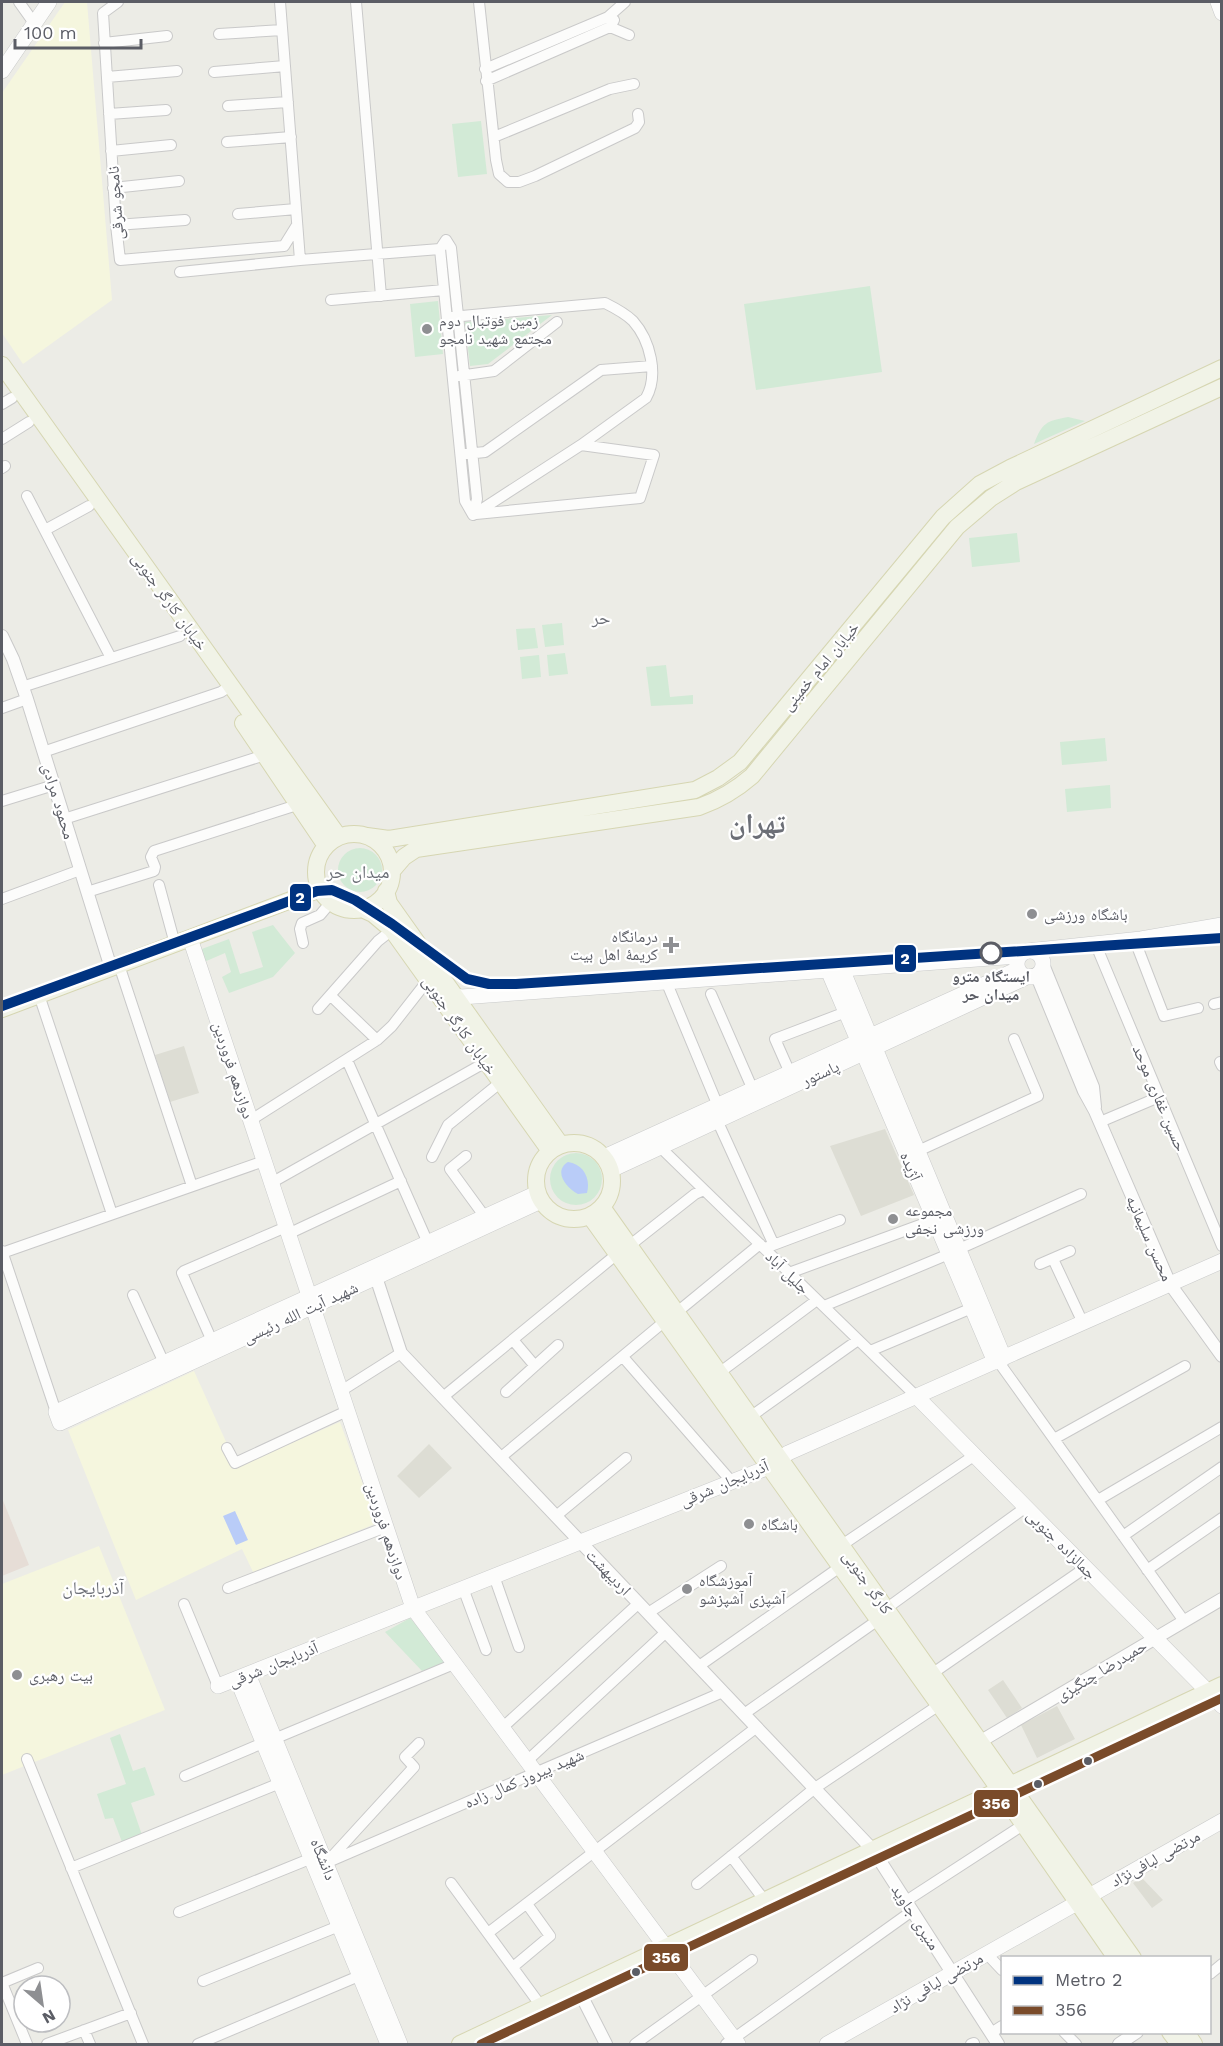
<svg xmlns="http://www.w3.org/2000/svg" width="1223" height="2046" viewBox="0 0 1223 2046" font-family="'Work Sans','Noto Naskh Arabic',sans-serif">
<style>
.commercial{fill:#f5f6de}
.education{fill:#ddddd4}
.medical{fill:#e6ddd6}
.green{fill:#d2ead6}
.water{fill:#b9ccf8}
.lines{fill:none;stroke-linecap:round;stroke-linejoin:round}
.minor-casing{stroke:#c9c9c9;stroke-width:12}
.tertiary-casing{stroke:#c9c9c9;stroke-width:14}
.secondary-casing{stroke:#c9caca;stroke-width:16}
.primary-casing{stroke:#d6d6b2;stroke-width:18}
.minor{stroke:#fcfcfb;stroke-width:10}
.tertiary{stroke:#fcfcfb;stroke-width:12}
.secondary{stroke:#fcfcfb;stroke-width:15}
.primary{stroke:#f1f3e7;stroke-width:16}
.bus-1-casing{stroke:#fff;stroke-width:14}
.bus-1{stroke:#7a4b2a;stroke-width:9}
.metro-1-casing{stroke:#fff;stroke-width:15}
.metro-1{stroke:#003380;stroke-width:10}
.poi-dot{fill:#8e8f92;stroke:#fff;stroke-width:2}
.stop-dot{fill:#fff;stroke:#5b5d65;stroke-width:3}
.bus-dot{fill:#5b5d65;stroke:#fff;stroke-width:2}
.labels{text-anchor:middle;stroke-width:4.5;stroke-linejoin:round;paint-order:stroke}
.street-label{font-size:16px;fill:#5b5d65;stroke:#fff}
.poi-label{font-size:16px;fill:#5b5d65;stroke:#fff;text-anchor:start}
.stop-label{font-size:16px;font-weight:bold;fill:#5b5d65;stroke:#fff}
.neighbourhood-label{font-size:18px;fill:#6c6f77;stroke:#fff}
.town-label{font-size:28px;font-weight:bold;fill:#6c6f77;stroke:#fff}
.line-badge{stroke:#fff;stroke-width:2}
.badge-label{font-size:16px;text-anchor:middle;font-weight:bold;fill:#fff}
</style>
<rect width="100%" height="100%" fill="#ecece6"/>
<path class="commercial" d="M 65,2 L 87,2 L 112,300 L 23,364 L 2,333 L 2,93 Z
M 194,1371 L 227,1444 L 222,1449 L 232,1469 L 340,1422 L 377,1523 L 254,1574 L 242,1549 L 136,1600 L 68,1430 Z
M 99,1546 L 165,1710 L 2,1775 L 2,1584 Z"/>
<path class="education" d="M 184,1046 L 199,1093 L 170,1102 L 155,1055 Z
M 885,1129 L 914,1195 L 861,1216 L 830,1146 Z
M 429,1444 L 452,1468 L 419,1498 L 397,1476 Z
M 1003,1680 L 1022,1708 L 1007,1718 L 988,1690 Z
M 1057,1706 L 1075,1739 L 1037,1758 L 1021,1725 Z
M 1142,1878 L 1163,1900 L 1152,1908 L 1133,1883 Z"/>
<path class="medical" d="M 2,1498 L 29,1565 L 2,1576 Z"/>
<path class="green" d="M 481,121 L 487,174 L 458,177 L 452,124 Z
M 870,286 L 882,372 L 756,390 L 744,304 Z
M 438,301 L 443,354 L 415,357 L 410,304 Z
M 552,315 L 488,364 L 470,366 L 465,322 Z
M 1068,417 L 1085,421 L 1034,444 C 1042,423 1046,421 1068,417 Z
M 1017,533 L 1020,562 L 972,567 L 969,538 Z
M 562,623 L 564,645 L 545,647 L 542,625 Z
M 535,628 L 538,648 L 518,650 L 516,629 Z
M 565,653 L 568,674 L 549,676 L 547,655 Z
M 539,655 L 541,677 L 522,679 L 520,657 Z
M 666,665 L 670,697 L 693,695 L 693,704 L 651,706 L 646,667 Z
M 1105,738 L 1107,761 L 1062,765 L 1060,742 Z
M 1110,785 L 1111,808 L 1067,812 L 1065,789 Z
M338 870a22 22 0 1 1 44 0a22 22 0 1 1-44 0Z
M 273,925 L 295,953 L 273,977 L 229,993 L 222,977 L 231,972 L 225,953 L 204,962 L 199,950 L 229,939 L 240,974 L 263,967 L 252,932 Z
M550 1179a26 26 0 1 1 52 0a26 26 0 1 1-52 0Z
M 410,1618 L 448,1662 L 422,1671 L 385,1632 Z
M 120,1734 L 133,1771 L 145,1767 L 155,1795 L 131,1803 L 142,1835 L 122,1842 L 113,1818 L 105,1819 L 97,1794 L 126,1784 L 110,1738 Z"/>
<path class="water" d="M 568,1162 C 583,1164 591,1178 587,1193 L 578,1194 C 566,1188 553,1171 568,1162 Z
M 235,1511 L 248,1540 L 236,1545 L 223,1516 Z"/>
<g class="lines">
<defs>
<path id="minor" d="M 19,2 L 34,23
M 118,2 L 103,13 L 116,225 L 120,260 L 284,246 L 297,225
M 280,2 L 300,260 L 440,249
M 356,2 L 381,296
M 479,2 L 496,160 L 499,174 L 508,182 L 519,182 L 535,176 L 635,128 L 639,122 L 638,114
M 610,27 L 629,35
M 219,34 L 282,30
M 104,43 L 167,36
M 485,69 L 608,17 L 625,2
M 214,72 L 285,66
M 107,77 L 177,71
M 486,81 L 610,27 L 614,20 L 608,17
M 228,106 L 288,102
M 109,114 L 166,110
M 494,137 L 610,89 L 634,84
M 227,142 L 291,137
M 111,151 L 171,145
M 113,188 L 179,181
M 238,214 L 296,209
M 116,225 L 185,220
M 446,240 L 451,248 L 477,499 L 473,515 L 465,501 L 440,249 Z
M 180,272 L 300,260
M 331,300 L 444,290
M 451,317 L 605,303 C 615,308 625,313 633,321 C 650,340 659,375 646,398 L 581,445 L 473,515
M 459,376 L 494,371 L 557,322
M 2,404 L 12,398
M 2,439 L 29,422
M 466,454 L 485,452 L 601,370 L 652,366
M 2,468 L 5,466
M 27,496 L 111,658
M 476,514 L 640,498 L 654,455 L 581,445
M 45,530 L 89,506
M 22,687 L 180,636
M 2,708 L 27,699
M 43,752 L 221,692 L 230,686
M 2,801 L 54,785
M 64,819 L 265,755
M 159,885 L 175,944
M 87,892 L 154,871 L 155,867 L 151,857 L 154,851 L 300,804
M 2,899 L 80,870
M 303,943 L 300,929 L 302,923 L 320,915 L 331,902
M 1137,946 L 1164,1016 L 1198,1008
M 1098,950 L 1222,1246
M 119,965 L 192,1186
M 666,981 L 718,1106
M 711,994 L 753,1090
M 39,995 L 112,1214
M 331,996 L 377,1040
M 1214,1004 L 1222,1002
M 318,1009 L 378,941 L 392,930
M 347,1060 L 428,1243
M 1220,1062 L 1222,1066
M 790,1073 L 775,1039 L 846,1012
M 251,1120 L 377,1040 L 392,1026 L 428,980
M 717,1120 L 773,1243
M 1100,1122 L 1159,1097
M 660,1147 L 917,1397
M 918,1151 L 1038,1096 L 1014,1039
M 466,1156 L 450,1169 L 485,1217
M 432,1157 L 448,1125 L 501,1082
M 271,1183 L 486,1062
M 288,1234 L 401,1181
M 629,1246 L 695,1194 L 704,1190
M 768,1247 L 840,1220
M 959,1249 L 1081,1194
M 2,1251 L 56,1412
M 2,1253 L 264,1161
M 1053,1259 L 1083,1323
M 1040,1264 L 1070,1251
M 789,1273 L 934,1220
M 133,1295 L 164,1363
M 824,1306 L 949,1254
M 676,1313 L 760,1244
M 513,1340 L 535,1366
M 212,1341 L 182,1273 L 184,1271 L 286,1227
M 870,1351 L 972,1308
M 623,1357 L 732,1482
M 998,1361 L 1184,1621
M 719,1373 L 817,1300
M 341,1391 L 401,1353
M 506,1392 L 558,1345
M 443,1397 L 617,1254
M 750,1417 L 858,1340
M 1054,1439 L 1185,1366
M 227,1448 L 235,1463 L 347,1411
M 500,1458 L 665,1321
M 1098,1500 L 1222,1427
M 556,1516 L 626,1458
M 1123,1536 L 1222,1467
M 842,1545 L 975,1455
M 1147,1570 L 1222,1518
M 494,1576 L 519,1647
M 228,1588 L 386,1527
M 463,1588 L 486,1650
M 184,1604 L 218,1686
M 887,1608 L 1026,1507
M 648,1613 L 721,1566
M 699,1666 L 840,1567
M 933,1673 L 1085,1568
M 744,1714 L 878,1620
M 502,1728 L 639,1603
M 274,1739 L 454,1664
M 27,1759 L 143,2044
M 527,1761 L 666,1632
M 185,1776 L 263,1743
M 731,1856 L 765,1901
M 328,1861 L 414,1767 L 405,1757 L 419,1743
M 326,1863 L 723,1692
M 71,1868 L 285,1781
M 451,1883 L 541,2006
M 697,1884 L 815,1788 L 939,1705
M 906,1901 L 1023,1825
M 179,1912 L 317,1856
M 488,1933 L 757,1727
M 986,1953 L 1002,1970
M 513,1967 L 550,1936 L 527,1904
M 1210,1974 L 1222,1964
M 203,1981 L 339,1926
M 2,1983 L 27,2044
M 2,1983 L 38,1968
M 84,2030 L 90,2044
M 1064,2032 L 1076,2044
M 991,2033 L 1002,2026
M 47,2044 L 131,2013
M 198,2044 L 366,1973
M 635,2044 L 752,1960
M 726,2044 L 912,1911
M 971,2044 L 974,2043"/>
<path id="tertiary" d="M 2,636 L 13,659 L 27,699 L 111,968
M 1042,962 L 1093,1087 L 1095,1107
M 1036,974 L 1084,1091 L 1095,1111 L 1170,1284 L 1222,1356
M 376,1277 L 401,1353 L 873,1850 L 998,2044
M 981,1741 L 1222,1599
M 578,1989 L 606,2044
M 1119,2044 L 1137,2032"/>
<path id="secondary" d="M 1218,2 L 1222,13
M 2,71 L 49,2
M 190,938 L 413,1608 L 738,2044
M 1028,951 L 1141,939 L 1222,925
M1017 964a13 13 0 1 1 26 0a13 13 0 1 1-26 0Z
M 842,969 L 1004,1358
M 828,970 L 995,1362
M 455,996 L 461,997 L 1019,956
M 604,1157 L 1018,969
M 611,1170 L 1029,976
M 537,1193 L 56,1412 L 60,1423 L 541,1201
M 917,1397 L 1222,1706
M 248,1674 L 400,2044
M 237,1679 L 388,2044
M 218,1686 L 769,1467 L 788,1453 L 1222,1261
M 827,2044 L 1222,1821"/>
<path id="primary" d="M 2,365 L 339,837
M 243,723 L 326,846
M316 872a38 38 0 1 1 76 0a38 38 0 1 1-76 0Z
M 367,836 L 389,839 L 695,790 L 718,778 L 740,762 L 943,517 L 980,484 L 1010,468 L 1222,368
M 392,871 L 404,857 L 416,849 L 699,807 C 719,800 736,790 752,776 L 957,527 L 991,498 L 1016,482 L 1222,387
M 386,891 L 389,903 L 561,1145
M 362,909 L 373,914 L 392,930 L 550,1151
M 2,1009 L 320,889
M536 1181a38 38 0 1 1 76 0a38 38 0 1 1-76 0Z
M 602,1207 L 1133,1958
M 590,1216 L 992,1779 L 1116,1958
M 1170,2032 L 1179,2044
M 1186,2032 L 1194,2044
M 460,2044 L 1222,1685"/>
</defs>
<use href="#minor" class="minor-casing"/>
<use href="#tertiary" class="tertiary-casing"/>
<use href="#secondary" class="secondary-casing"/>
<use href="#primary" class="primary-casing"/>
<use href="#minor" class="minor"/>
<use href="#tertiary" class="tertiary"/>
<use href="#secondary" class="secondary"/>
<use href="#primary" class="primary"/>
<defs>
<path id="bus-1" d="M 481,2044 L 1222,1698"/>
</defs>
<use href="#bus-1" class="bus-1-casing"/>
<use href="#bus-1" class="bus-1"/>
<defs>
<path id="metro-1" d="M 2,1006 L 317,891 L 332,890 L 355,900 L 392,924 L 467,979 L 489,984 L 516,984 L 1222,938"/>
</defs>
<use href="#metro-1" class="metro-1-casing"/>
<use href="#metro-1" class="metro-1"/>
</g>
<g class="poi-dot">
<circle cx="427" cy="329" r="6"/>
<circle cx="1032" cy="914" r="6"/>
<path d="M668 936h6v6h6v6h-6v6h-6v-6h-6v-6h6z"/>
<circle cx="893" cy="1219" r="6"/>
<circle cx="749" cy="1524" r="6"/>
<circle cx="687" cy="1589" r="6"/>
<circle cx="17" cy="1675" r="6"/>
</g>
<circle class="stop-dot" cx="991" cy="953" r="10"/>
<g class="bus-dot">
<circle cx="1088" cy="1761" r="5"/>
<circle cx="1038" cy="1784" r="5"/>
<circle cx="636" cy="1972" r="5"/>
</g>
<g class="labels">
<g class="street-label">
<text transform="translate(115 203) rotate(-94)" y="6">نامجو شرقی</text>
<text transform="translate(170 601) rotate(54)" y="6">خیابان کارگر جنوبی</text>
<text transform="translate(820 666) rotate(-50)" y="6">خیابان امام خمینی</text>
<text transform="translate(59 801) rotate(73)" y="6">محمود مرادی</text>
<text transform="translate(460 1025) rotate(55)" y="6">خیابان کارگر جنوبی</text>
<text transform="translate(234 1070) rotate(72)" y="6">دوازدهم فروردین</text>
<text transform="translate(820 1073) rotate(-25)" y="6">پاستور</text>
<text transform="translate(1160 1098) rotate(67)" y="6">حسین غفاری موحد</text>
<text transform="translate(911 1166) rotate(67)" y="6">آژیده</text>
<text transform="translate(1150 1238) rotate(66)" y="6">محسن سلیمانیه</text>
<text transform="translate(788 1272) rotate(44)" y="6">جلیل آباد</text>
<text transform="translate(300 1312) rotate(-25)" y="6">شهید آیت الله رئیسی</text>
<text transform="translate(724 1483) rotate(-23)" y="6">آذربایجان شرقی</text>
<text transform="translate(387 1531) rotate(72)" y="6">دوازدهم فروردین</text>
<text transform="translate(1062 1544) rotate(45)" y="6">جمالزاده جنوبی</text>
<text transform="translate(609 1572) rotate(46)" y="6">اردیبهشت</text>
<text transform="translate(868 1582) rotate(55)" y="6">کارگر جنوبی</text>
<text transform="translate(273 1664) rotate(-22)" y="6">آذربایجان شرقی</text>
<text transform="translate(1101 1670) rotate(-31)" y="6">حمیدرضا چنگیزی</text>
<text transform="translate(524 1778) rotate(-23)" y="6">شهید پیروز کمال زاده</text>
<text transform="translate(1155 1858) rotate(-29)" y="6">مرتضی لبافی‌نژاد</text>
<text transform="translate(324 1859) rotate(68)" y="6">دانشگاه</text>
<text transform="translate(916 1917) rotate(57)" y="6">منیری جاوید</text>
<text transform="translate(936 1982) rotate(-30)" y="6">مرتضی لبافی نژاد</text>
</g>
<g class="poi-label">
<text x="439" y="326">زمین فوتبال دوم<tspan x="439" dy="18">مجتمع شهید نامجو</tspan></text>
<text x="1044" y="920">باشگاه ورزشی</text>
<text x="658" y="942" text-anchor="end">درمانگاه<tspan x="658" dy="18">کریمهٔ اهل بیت</tspan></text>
<text x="905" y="1216">مجموعه<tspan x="905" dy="18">ورزشی نجفی</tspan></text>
<text x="761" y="1530">باشگاه</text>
<text x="699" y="1586">آموزشگاه<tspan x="699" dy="18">آشپزی آشپزشو</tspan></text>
<text x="29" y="1681">بیت رهبری</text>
</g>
<g class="stop-label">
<text x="991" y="982">ایستگاه مترو<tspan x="991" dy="18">میدان حر</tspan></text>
</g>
<g class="neighbourhood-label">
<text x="601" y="624">حر</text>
<text x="358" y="878">میدان حر</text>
<text x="93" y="1594">آذربایجان</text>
</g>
<g class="town-label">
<text x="757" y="833">تهران</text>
</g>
</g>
<g class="line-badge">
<rect x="289" y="883" width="23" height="29" rx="6" fill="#003380"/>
<rect x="894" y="944" width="23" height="29" rx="6" fill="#003380"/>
<rect x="973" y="1789" width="46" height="29" rx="6" fill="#7a4b2a"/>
<rect x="643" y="1943" width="46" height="29" rx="6" fill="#7a4b2a"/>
</g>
<g class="badge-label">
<text x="300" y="903">2</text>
<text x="905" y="964">2</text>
<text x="996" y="1809">356</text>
<text x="666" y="1963">356</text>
</g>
<rect width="1223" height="2046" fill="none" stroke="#5b5d65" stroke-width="6"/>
<rect x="1001" y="1956" width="210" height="78" fill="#ffffff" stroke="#bdbec1" stroke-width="1.5"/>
<rect x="1013" y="1976" width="30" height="9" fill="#003380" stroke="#bdbec1" stroke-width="1.5"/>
<text x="1055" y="1986" font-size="18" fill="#5b5d65">Metro 2</text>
<rect x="1013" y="2006" width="30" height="9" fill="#7a4b2a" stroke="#bdbec1" stroke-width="1.5"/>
<text x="1055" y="2016" font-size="18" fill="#5b5d65">356</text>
<g transform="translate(42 2004) rotate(151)"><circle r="28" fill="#ffffff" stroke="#bdbec1" stroke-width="1.5"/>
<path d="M0-4.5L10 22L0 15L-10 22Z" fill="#8e8f92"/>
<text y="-9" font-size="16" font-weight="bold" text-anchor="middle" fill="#5b5d65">N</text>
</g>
<path d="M15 39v9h126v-9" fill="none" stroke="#5b5d65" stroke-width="3"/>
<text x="24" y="39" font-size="18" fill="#5b5d65" stroke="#ffffff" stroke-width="4.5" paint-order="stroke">100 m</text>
</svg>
